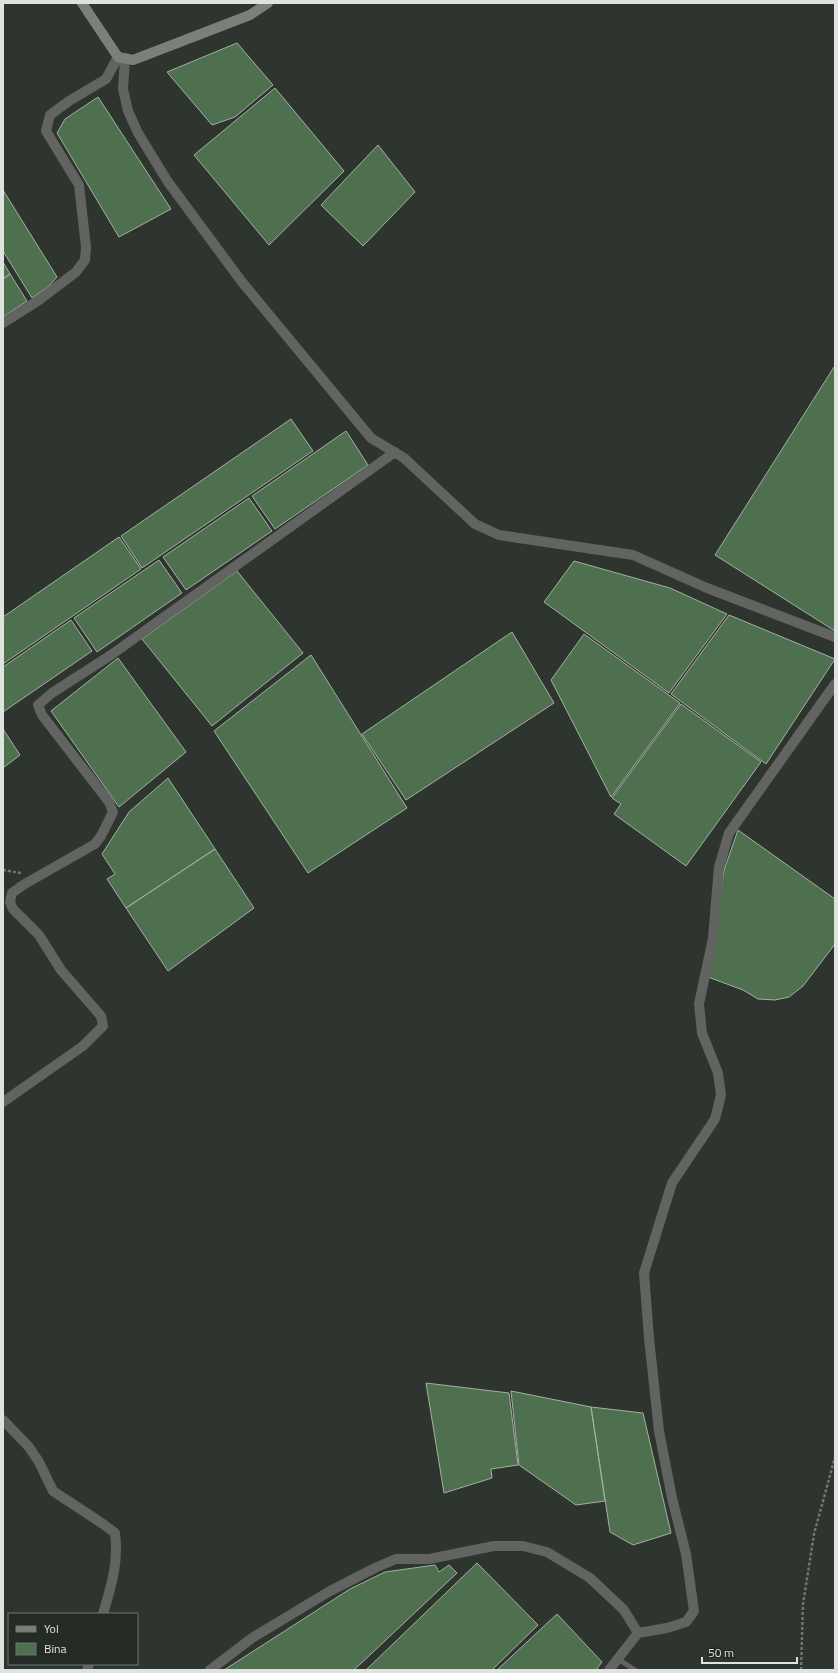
<svg xmlns="http://www.w3.org/2000/svg" width="838" height="1673" viewBox="0 0 838 1673" font-family="'Titillium Web',sans-serif">
<style>
.building{fill:#4e704e;stroke:#a6aea6}
.lines{fill:none;stroke-linecap:round;stroke-linejoin:round}
.path{stroke:#707570;stroke-width:2.5;stroke-dasharray:3 2;stroke-linecap:butt}
.lane{stroke:#616461;stroke-width:5}
.street{stroke:#616461;stroke-width:10}
.secondary{stroke:#7b807b;stroke-width:10}
</style>
<rect width="100%" height="100%" fill="#2e342e"/>
<path class="building" d="M 237,43 L 273,85 L 235,117 L 212,125 L 167,72 Z
M 275,88 L 344,171 L 269,245 L 194,155 Z
M 98,97 L 171,209 L 119,237 L 57,133 L 65,119 Z
M 378,145 L 415,192 L 363,246 L 321,205 Z
M 3,190 L 57,277 L 48,287 L 32,298 L 3,251 Z
M 3,262 L 10,274 L 3,279 Z
M 10,274 L 27,301 L 3,317 L 3,279 Z
M 834,367 L 835,368 L 835,631 L 715,555 Z
M 291,419 L 313,451 L 142,568 L 121,536 Z
M 346,431 L 368,465 L 275,529 L 252,496 Z
M 249,498 L 272,531 L 186,590 L 163,557 Z
M 119,537 L 141,569 L 3,664 L 3,617 Z
M 159,560 L 182,593 L 97,652 L 74,618 Z
M 574,561 L 670,588 L 727,614 L 669,693 L 544,602 Z
M 237,571 L 303,653 L 212,726 L 142,639 Z
M 729,615 L 835,659 L 766,764 L 671,694 Z
M 71,620 L 92,651 L 3,712 L 3,667 Z
M 512,632 L 554,703 L 406,800 L 362,734 Z
M 584,634 L 680,703 L 611,797 L 551,680 Z
M 311,655 L 407,808 L 308,873 L 214,731 Z
M 118,658 L 186,752 L 119,807 L 51,711 Z
M 681,704 L 761,762 L 686,866 L 614,814 L 621,804 L 612,798 Z
M 3,729 L 20,755 L 3,768 Z
M 168,778 L 215,849 L 126,908 L 107,879 L 115,874 L 102,854 L 129,812 Z
M 738,830 L 835,899 L 835,944 L 803,986 L 789,997 L 775,1000 L 758,999 L 743,990 L 708,977 L 724,870 Z
M 215,849 L 254,908 L 168,971 L 126,908 Z
M 426,1383 L 509,1393 L 518,1465 L 491,1469 L 492,1478 L 444,1493 Z
M 511,1391 L 591,1407 L 605,1501 L 576,1505 L 519,1465 Z
M 591,1407 L 643,1413 L 671,1533 L 633,1545 L 610,1532 Z
M 477,1563 L 538,1625 L 492,1670 L 366,1670 Z
M 435,1565 L 439,1572 L 449,1565 L 457,1573 L 354,1670 L 224,1670 L 350,1589 L 385,1572 Z
M 557,1614 L 602,1662 L 596,1670 L 497,1670 Z"/>
<g class="lines">
<path class="path" d="M 3,870 L 21,873
M 801,1670 L 803,1604 L 814,1534 L 835,1457"/>
<path class="lane" d="M 618,1659 L 635,1670"/>
<path class="street" d="M 125,58 L 123,89 L 128,111 L 138,133 L 168,182 L 242,282 L 371,438 L 404,458 L 475,524 L 499,535 L 633,555 L 707,588 L 835,637
M 3,323 L 39,300 L 76,272 L 85,260 L 86,247 L 79,185 L 46,131 L 50,115 L 69,101 L 106,79 L 118,57
M 3,1102 L 83,1046 L 103,1026 L 101,1016 L 61,970 L 39,935 L 13,909 L 10,902 L 12,893 L 23,885 L 95,844 L 101,836 L 113,812 L 109,802 L 42,715 L 38,705 L 52,693 L 111,655 L 395,452
M 3,1420 L 29,1447 L 39,1462 L 53,1491 L 103,1524 L 115,1533 C 119,1563 111,1586 103,1614
M 87,1670 L 89,1664
M 210,1670 L 252,1638 L 330,1591 L 377,1567 L 396,1559 L 429,1559 L 494,1546 L 523,1546 L 547,1552 L 590,1578 L 624,1610 L 638,1633
M 609,1670 L 638,1633 L 667,1628 L 686,1622 L 694,1611 L 686,1554 L 672,1498 L 659,1431 L 649,1338 L 644,1273 L 672,1183 L 715,1119 L 721,1095 L 718,1073 L 702,1033 L 699,1004 L 713,938 L 719,867 L 729,833 L 835,684"/>
<path class="secondary" d="M 82,3 L 118,57 L 133,60 L 250,15 L 268,3"/>
</g>
<rect width="838" height="1673" fill="none" stroke="#dfe3df" stroke-width="8"/>
<rect x="8" y="1613" width="130" height="52" fill="#242a24" stroke="#6f746f"/>
<rect x="16" y="1626" width="20" height="6" fill="#7b807b" stroke="#6f746f"/>
<text x="44" y="1633" font-size="12" fill="#dfe3df">Yol</text>
<rect x="16" y="1643" width="20" height="12" fill="#4e704e" stroke="#6f746f"/>
<text x="44" y="1653" font-size="12" fill="#dfe3df">Bina</text>
<path d="M702 1657v6h95v-6" fill="none" stroke="#dfe3df" stroke-width="2"/>
<text x="708" y="1657" font-size="12" fill="#dfe3df" stroke="#242a24" stroke-width="3" paint-order="stroke">50 m</text>
</svg>
